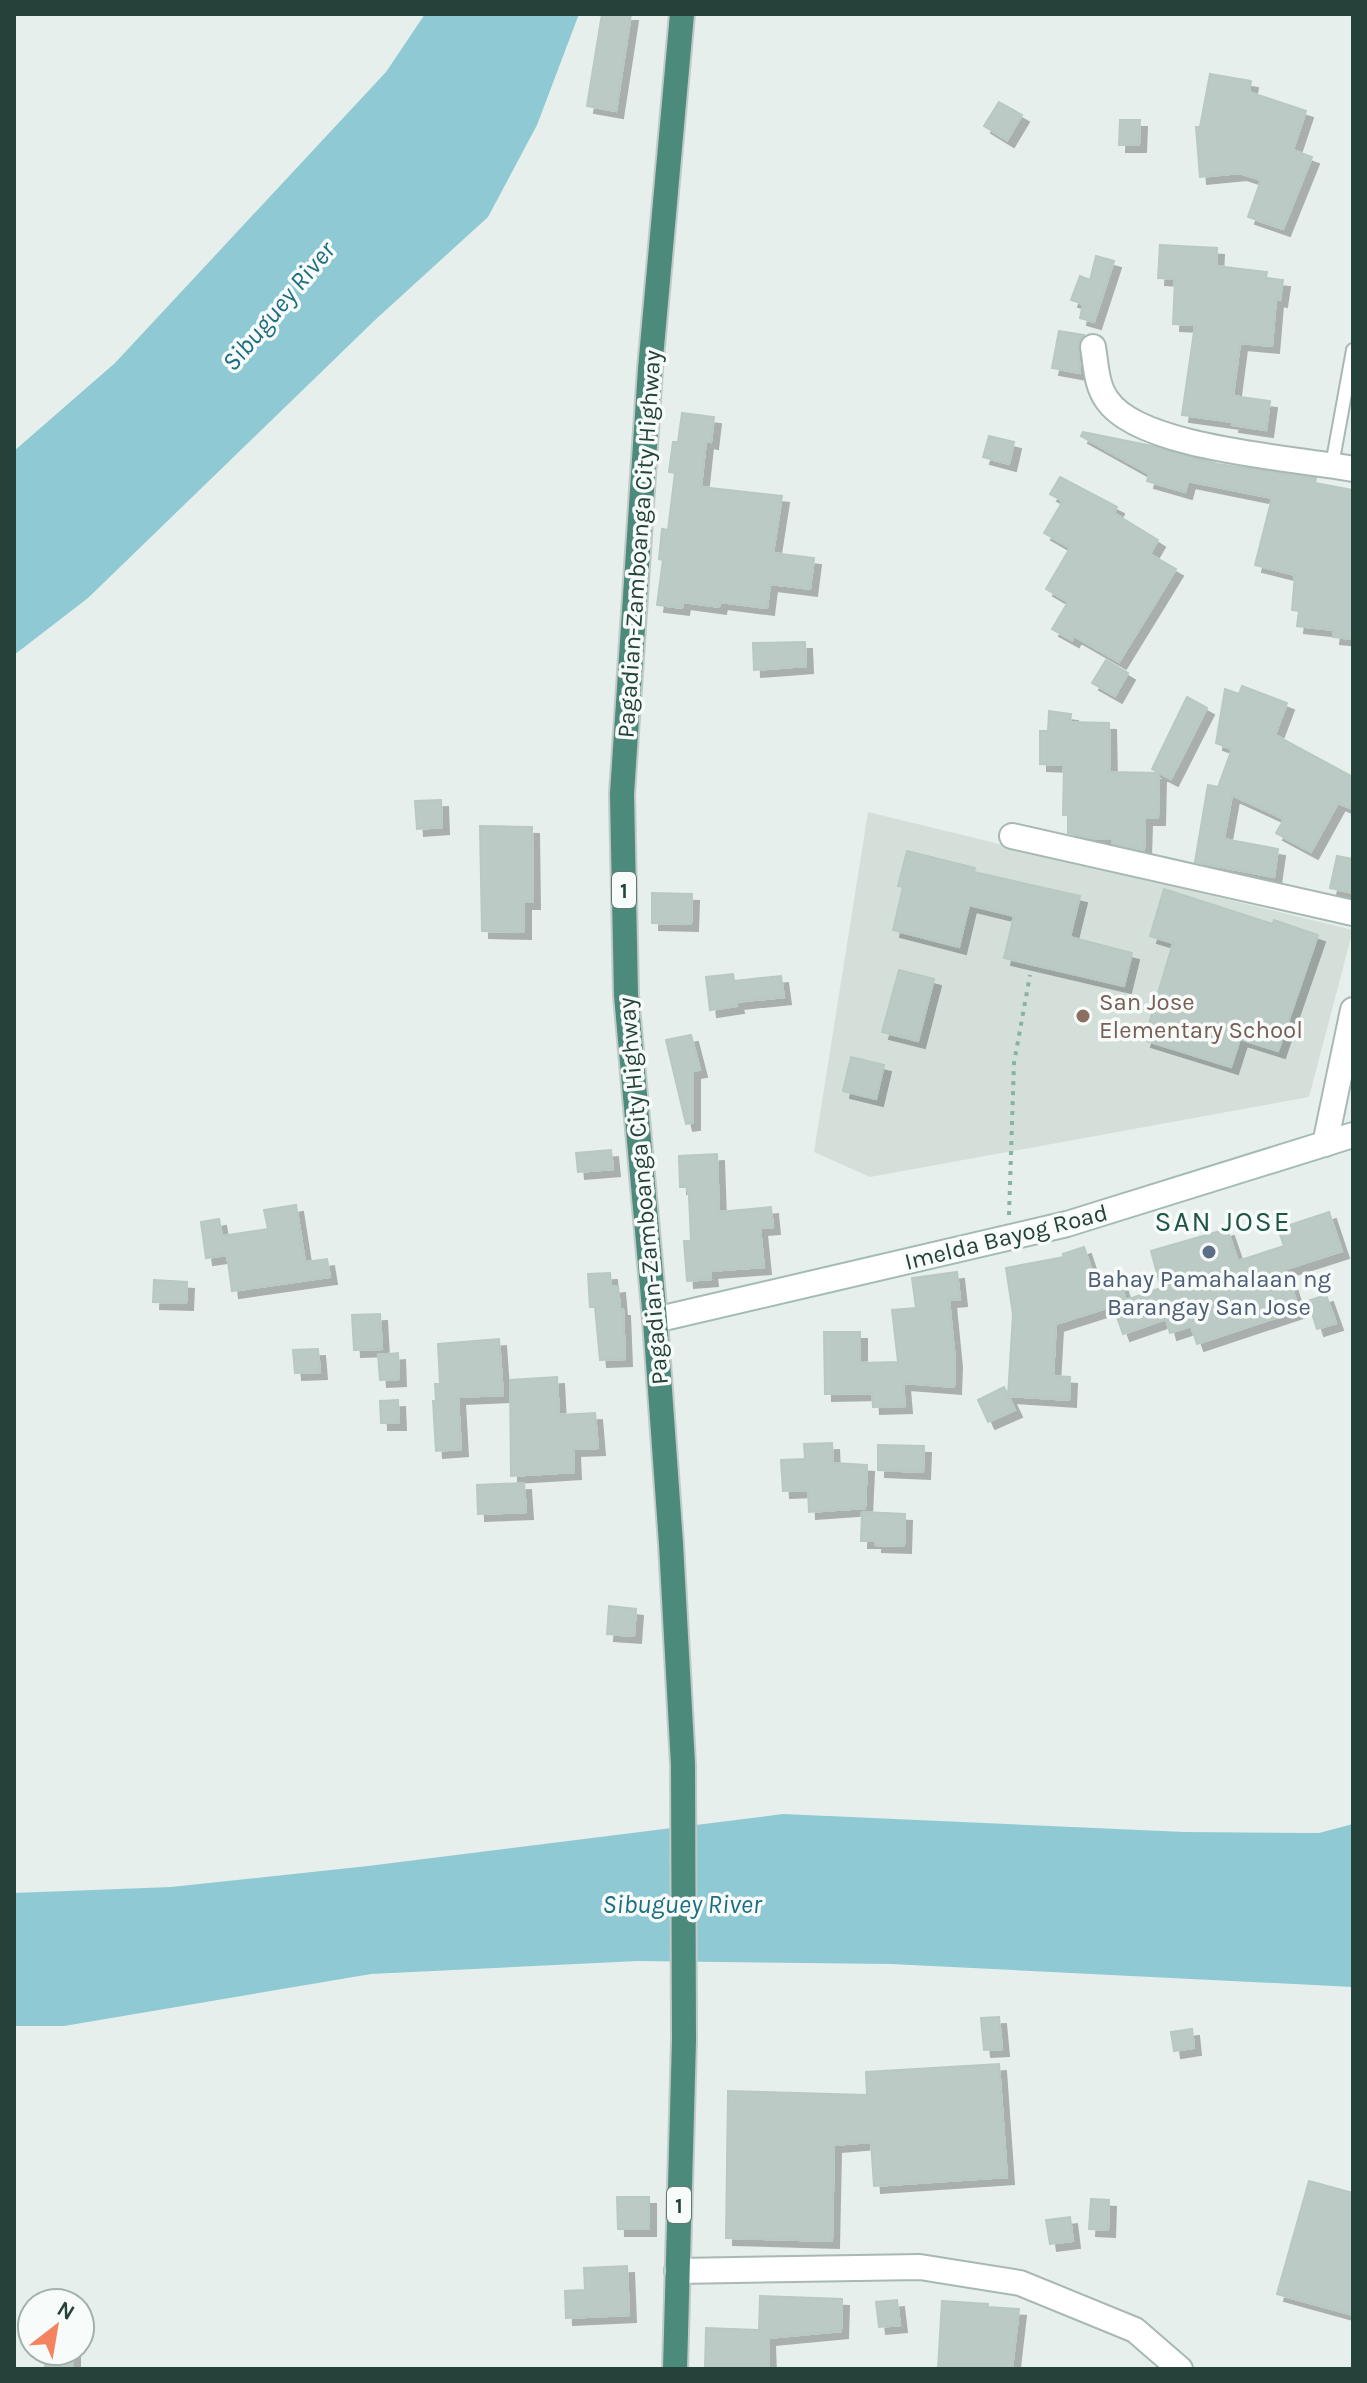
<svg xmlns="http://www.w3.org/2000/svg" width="1367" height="2383" viewBox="0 0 1367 2383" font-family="Karla,sans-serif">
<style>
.built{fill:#d4dfda}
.water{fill:#8ec9d4}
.building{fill:#bbcac4;stroke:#b8c9c2;stroke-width:2;filter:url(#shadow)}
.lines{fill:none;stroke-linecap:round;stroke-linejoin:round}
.service-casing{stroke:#a8b8b2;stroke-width:16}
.minor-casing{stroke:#a8b8b2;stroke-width:28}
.secondary-casing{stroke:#a4bbb3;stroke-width:28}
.trunk-casing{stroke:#c2cac8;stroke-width:28}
.path{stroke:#86b3a5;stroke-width:4;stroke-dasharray:4 6;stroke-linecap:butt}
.service{stroke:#fff;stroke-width:12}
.minor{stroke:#fff;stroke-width:24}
.secondary{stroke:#fff;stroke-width:24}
.trunk{stroke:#4c8a7c;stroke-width:24}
.education-dot{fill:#8d6e63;stroke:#f7fbf9;stroke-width:3}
.service-dot{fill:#5c6f8a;stroke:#f7fbf9;stroke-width:3}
.labels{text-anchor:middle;stroke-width:7;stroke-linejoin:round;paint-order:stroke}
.shield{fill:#f7fbf9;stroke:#637a73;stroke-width:2}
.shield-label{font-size:22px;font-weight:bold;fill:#24423a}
.street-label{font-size:24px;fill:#24423a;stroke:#f7fbf9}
.education-label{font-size:24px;fill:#785e54;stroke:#f7fbf9;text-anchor:start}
.service-label{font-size:24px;fill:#4e5e75;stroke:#f7fbf9}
.water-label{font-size:26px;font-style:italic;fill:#1c6f80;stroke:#f7fbf9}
.quarter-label{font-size:28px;letter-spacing:2px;fill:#1f5548;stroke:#f7fbf9}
</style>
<defs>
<filter id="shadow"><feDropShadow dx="7" dy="7" stdDeviation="0" flood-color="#0004"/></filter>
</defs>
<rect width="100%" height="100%" fill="#e6efeb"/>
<path class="built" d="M 868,812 L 1353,930 L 1309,1097 L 870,1177 L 814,1152 Z"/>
<path class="water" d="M 425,14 L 579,14 L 537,125 L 488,217 L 375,320 L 88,598 L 14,655 L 14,451 L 115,363 L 386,72 Z
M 783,1814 L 1184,1832 L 1319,1833 L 1353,1824 L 1353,1987 L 891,1964 L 638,1961 L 371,1974 L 64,2026 L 14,2026 L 14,1893 L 171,1887 L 368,1866 Z"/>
<path class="building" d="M 602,14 L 631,14 L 616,111 L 587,106 Z
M 1210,74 L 1251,81 L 1249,92 L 1306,111 L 1293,150 L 1312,157 L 1283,229 L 1248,217 L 1261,180 L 1240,173 L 1200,177 L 1196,127 L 1200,127 Z
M 999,102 L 1022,115 L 1007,140 L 984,126 Z
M 1120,120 L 1140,120 L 1139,145 L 1119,145 Z
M 1160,245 L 1217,248 L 1216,266 L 1267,272 L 1266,278 L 1283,280 L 1280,300 L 1276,299 L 1272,346 L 1240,343 L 1233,396 L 1270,401 L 1266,430 L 1232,425 L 1233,422 L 1182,415 L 1195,325 L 1173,324 L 1175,279 L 1158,278 Z
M 1096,256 L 1114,261 L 1094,322 L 1080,318 L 1083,304 L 1071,300 L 1080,276 L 1090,280 Z
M 1059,331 L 1084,335 L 1078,348 L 1080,373 L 1052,368 Z
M 682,413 L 714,417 L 711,442 L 706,441 L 701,487 L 782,496 L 773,553 L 814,558 L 810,589 L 770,584 L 767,608 L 720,602 L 719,607 L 683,602 L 682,608 L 657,605 L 663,560 L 659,559 L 662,529 L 668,530 L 675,473 L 669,472 L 673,442 L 678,442 Z
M 1083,432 L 1152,446 L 1218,464 L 1316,478 L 1315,483 L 1353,490 L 1353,639 L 1333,637 L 1334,630 L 1297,626 L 1299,611 L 1292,610 L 1295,575 L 1255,565 L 1272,498 L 1188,481 L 1185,492 L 1147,481 L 1149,474 L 1081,436 Z
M 989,436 L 1014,442 L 1009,464 L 983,457 Z
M 1060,477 L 1117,507 L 1114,513 L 1158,540 L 1150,554 L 1176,569 L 1119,662 L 1074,636 L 1072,640 L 1052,629 L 1068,602 L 1046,589 L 1070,548 L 1044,533 L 1063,501 L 1050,494 Z
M 805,642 L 806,666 L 754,670 L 753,643 Z
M 1106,660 L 1128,673 L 1115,696 L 1092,683 Z
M 1242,686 L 1287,703 L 1275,735 L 1353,777 L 1353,809 L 1338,803 L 1311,852 L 1276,833 L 1284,819 L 1232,795 L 1224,839 L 1278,849 L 1274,877 L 1195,862 L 1208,785 L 1218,787 L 1232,749 L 1216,743 L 1225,689 L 1239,694 Z
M 1187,697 L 1207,708 L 1171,779 L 1152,769 Z
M 1049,711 L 1071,714 L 1070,722 L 1109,723 L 1110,772 L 1159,773 L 1158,818 L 1145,818 L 1144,850 L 1112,843 L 1112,839 L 1091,838 L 1068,833 L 1068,815 L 1063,815 L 1064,765 L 1040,764 L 1040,731 L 1048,731 Z
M 441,800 L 442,827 L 417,829 L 415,801 Z
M 480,826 L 532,827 L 533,902 L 524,902 L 524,932 L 482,931 Z
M 907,851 L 975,868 L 974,872 L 1080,896 L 1070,937 L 1132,953 L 1124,986 L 1004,958 L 1014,916 L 969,905 L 959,947 L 893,930 L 903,887 L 898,886 Z
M 1337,856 L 1353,859 L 1353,893 L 1330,888 Z
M 1164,889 L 1273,924 L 1274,920 L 1318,935 L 1278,1051 L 1240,1039 L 1231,1067 L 1144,1040 L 1173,943 L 1150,936 Z
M 652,893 L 692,894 L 691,924 L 652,923 Z
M 899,970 L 934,979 L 918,1041 L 882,1032 Z
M 733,974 L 734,981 L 781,976 L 784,997 L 736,1002 L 737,1006 L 710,1010 L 706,977 Z
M 691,1035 L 700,1070 L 693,1071 L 693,1123 L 686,1124 L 666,1040 Z
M 851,1057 L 884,1065 L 876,1099 L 843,1091 Z
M 611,1150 L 613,1169 L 578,1172 L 576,1153 Z
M 717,1154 L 719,1212 L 771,1207 L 773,1227 L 760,1228 L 764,1267 L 710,1271 L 711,1279 L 687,1281 L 684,1241 L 691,1241 L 689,1196 L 687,1187 L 680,1187 L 679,1156 Z
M 296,1205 L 305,1262 L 327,1259 L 330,1277 L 232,1291 L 227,1255 L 206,1258 L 201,1222 L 219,1219 L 222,1236 L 268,1229 L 264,1210 Z
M 1329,1212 L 1342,1251 L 1286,1269 L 1299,1310 L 1197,1344 L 1191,1326 L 1170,1333 L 1166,1319 L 1123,1334 L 1113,1306 L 1056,1324 L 1053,1376 L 1070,1377 L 1069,1400 L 1008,1396 L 1013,1314 L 1006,1268 L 1064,1257 L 1063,1254 L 1084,1247 L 1095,1280 L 1117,1273 L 1126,1300 L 1161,1288 L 1151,1251 L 1227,1229 L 1238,1261 L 1284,1246 L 1278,1229 Z
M 957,1272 L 960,1299 L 949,1300 L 955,1360 L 954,1387 L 903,1383 L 905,1406 L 873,1407 L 872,1393 L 825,1394 L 824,1332 L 860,1332 L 860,1363 L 898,1362 L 892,1310 L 916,1308 L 912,1278 Z
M 610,1273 L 611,1287 L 618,1286 L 620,1309 L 623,1309 L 625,1359 L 600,1360 L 595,1307 L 590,1307 L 588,1274 Z
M 154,1280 L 187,1282 L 186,1303 L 153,1302 Z
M 1326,1295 L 1336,1323 L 1317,1329 L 1308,1301 Z
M 380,1314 L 382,1349 L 354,1350 L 352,1315 Z
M 499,1339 L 503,1395 L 458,1397 L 461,1449 L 436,1451 L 433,1401 L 436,1401 L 435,1384 L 440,1384 L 438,1344 Z
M 318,1349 L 320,1372 L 295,1373 L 293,1350 Z
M 398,1353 L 399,1379 L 380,1380 L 378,1355 Z
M 557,1377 L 559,1415 L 595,1413 L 598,1448 L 573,1449 L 574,1472 L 511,1476 L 510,1380 Z
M 1004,1387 L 1015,1410 L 988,1422 L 978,1400 Z
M 398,1400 L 399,1423 L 381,1423 L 380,1401 Z
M 832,1443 L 833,1463 L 867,1465 L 865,1508 L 809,1512 L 808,1490 L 783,1491 L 781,1460 L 805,1459 L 804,1444 Z
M 878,1445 L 924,1446 L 923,1472 L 878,1470 Z
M 524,1483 L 526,1512 L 478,1514 L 477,1485 Z
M 862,1512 L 905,1514 L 904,1546 L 875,1545 L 875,1541 L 861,1541 Z
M 609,1606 L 636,1609 L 634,1636 L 607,1634 Z
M 999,2017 L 1002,2049 L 984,2050 L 981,2018 Z
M 1192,2029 L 1194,2048 L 1174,2051 L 1171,2032 Z
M 999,2064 L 1007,2177 L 874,2186 L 871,2142 L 834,2145 L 832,2241 L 726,2238 L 728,2091 L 867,2095 L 866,2072 Z
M 1309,2181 L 1353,2193 L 1353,2315 L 1277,2294 Z
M 617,2197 L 649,2197 L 649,2229 L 618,2229 Z
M 1091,2199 L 1109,2200 L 1108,2230 L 1089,2229 Z
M 1070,2217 L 1073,2241 L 1050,2244 L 1046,2220 Z
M 627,2266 L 629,2315 L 566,2318 L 565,2291 L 585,2290 L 584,2268 Z
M 760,2296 L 842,2299 L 841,2331 L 768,2338 L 769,2369 L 705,2368 L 706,2328 L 759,2330 Z
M 897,2300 L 900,2325 L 879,2327 L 876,2302 Z
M 942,2301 L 988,2304 L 988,2307 L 1019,2309 L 1012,2369 L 938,2369 Z
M 46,2351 L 73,2351 L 73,2369 L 45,2369 Z"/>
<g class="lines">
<defs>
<path id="service" d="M 1332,465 L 1353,350"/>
<path id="minor" d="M 1093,347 C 1096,364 1096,385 1107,400 C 1140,449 1295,458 1353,469
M 1012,836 L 1353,913
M 1325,1144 L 1353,1010
M 677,2271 L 920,2267 L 1020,2283 L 1135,2330 L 1180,2369"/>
<path id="secondary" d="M 655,1320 L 1067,1224 L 1353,1135"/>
<path id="trunk" d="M 675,2369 L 684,2040 L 683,1765 L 671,1544 L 655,1320 L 626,995 L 622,794 L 650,369 L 682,14"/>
</defs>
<use href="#service" class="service-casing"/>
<use href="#minor" class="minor-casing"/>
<use href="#secondary" class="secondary-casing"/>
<use href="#trunk" class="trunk-casing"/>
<path class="path" d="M 1009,1215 L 1014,1063 L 1030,975"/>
<use href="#service" class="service"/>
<use href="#minor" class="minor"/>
<use href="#secondary" class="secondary"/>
<use href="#trunk" class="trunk"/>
</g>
<circle class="education-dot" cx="1083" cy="1016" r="8"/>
<circle class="service-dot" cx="1209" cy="1252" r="8"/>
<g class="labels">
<g class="shield">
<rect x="612" y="872" width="24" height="36" rx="6"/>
<rect x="667" y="2187" width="24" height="36" rx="6"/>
</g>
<g class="shield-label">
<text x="624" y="898">1</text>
<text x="679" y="2213">1</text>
</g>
<g class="street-label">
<text transform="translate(639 544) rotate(-86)" y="8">Pagadian-Zamboanga City Highway</text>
<text transform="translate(643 1191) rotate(-95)" y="8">Pagadian-Zamboanga City Highway</text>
<text transform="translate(1006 1237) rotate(-14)" y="8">Imelda Bayog Road</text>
</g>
<g class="education-label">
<text x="1099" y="1010">San Jose<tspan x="1099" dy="28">Elementary School</tspan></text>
</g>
<g class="service-label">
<text x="1209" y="1287">Bahay Pamahalaan ng<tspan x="1209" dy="28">Barangay San Jose</tspan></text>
</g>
<g class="water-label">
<text transform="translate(278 306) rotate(-50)" y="9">Sibuguey River</text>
<text x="682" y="1913">Sibuguey River</text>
</g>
<g class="quarter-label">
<text x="1223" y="1231">SAN JOSE</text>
</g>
</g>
<rect width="1367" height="2383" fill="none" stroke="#24423a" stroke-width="32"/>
<g transform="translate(56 2327) rotate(31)"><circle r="38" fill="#f7fbf9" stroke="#a3b1ad" stroke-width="2"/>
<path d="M0-6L14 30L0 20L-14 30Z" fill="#f4845f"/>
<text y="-12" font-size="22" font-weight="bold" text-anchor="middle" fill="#24423a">N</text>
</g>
</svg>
